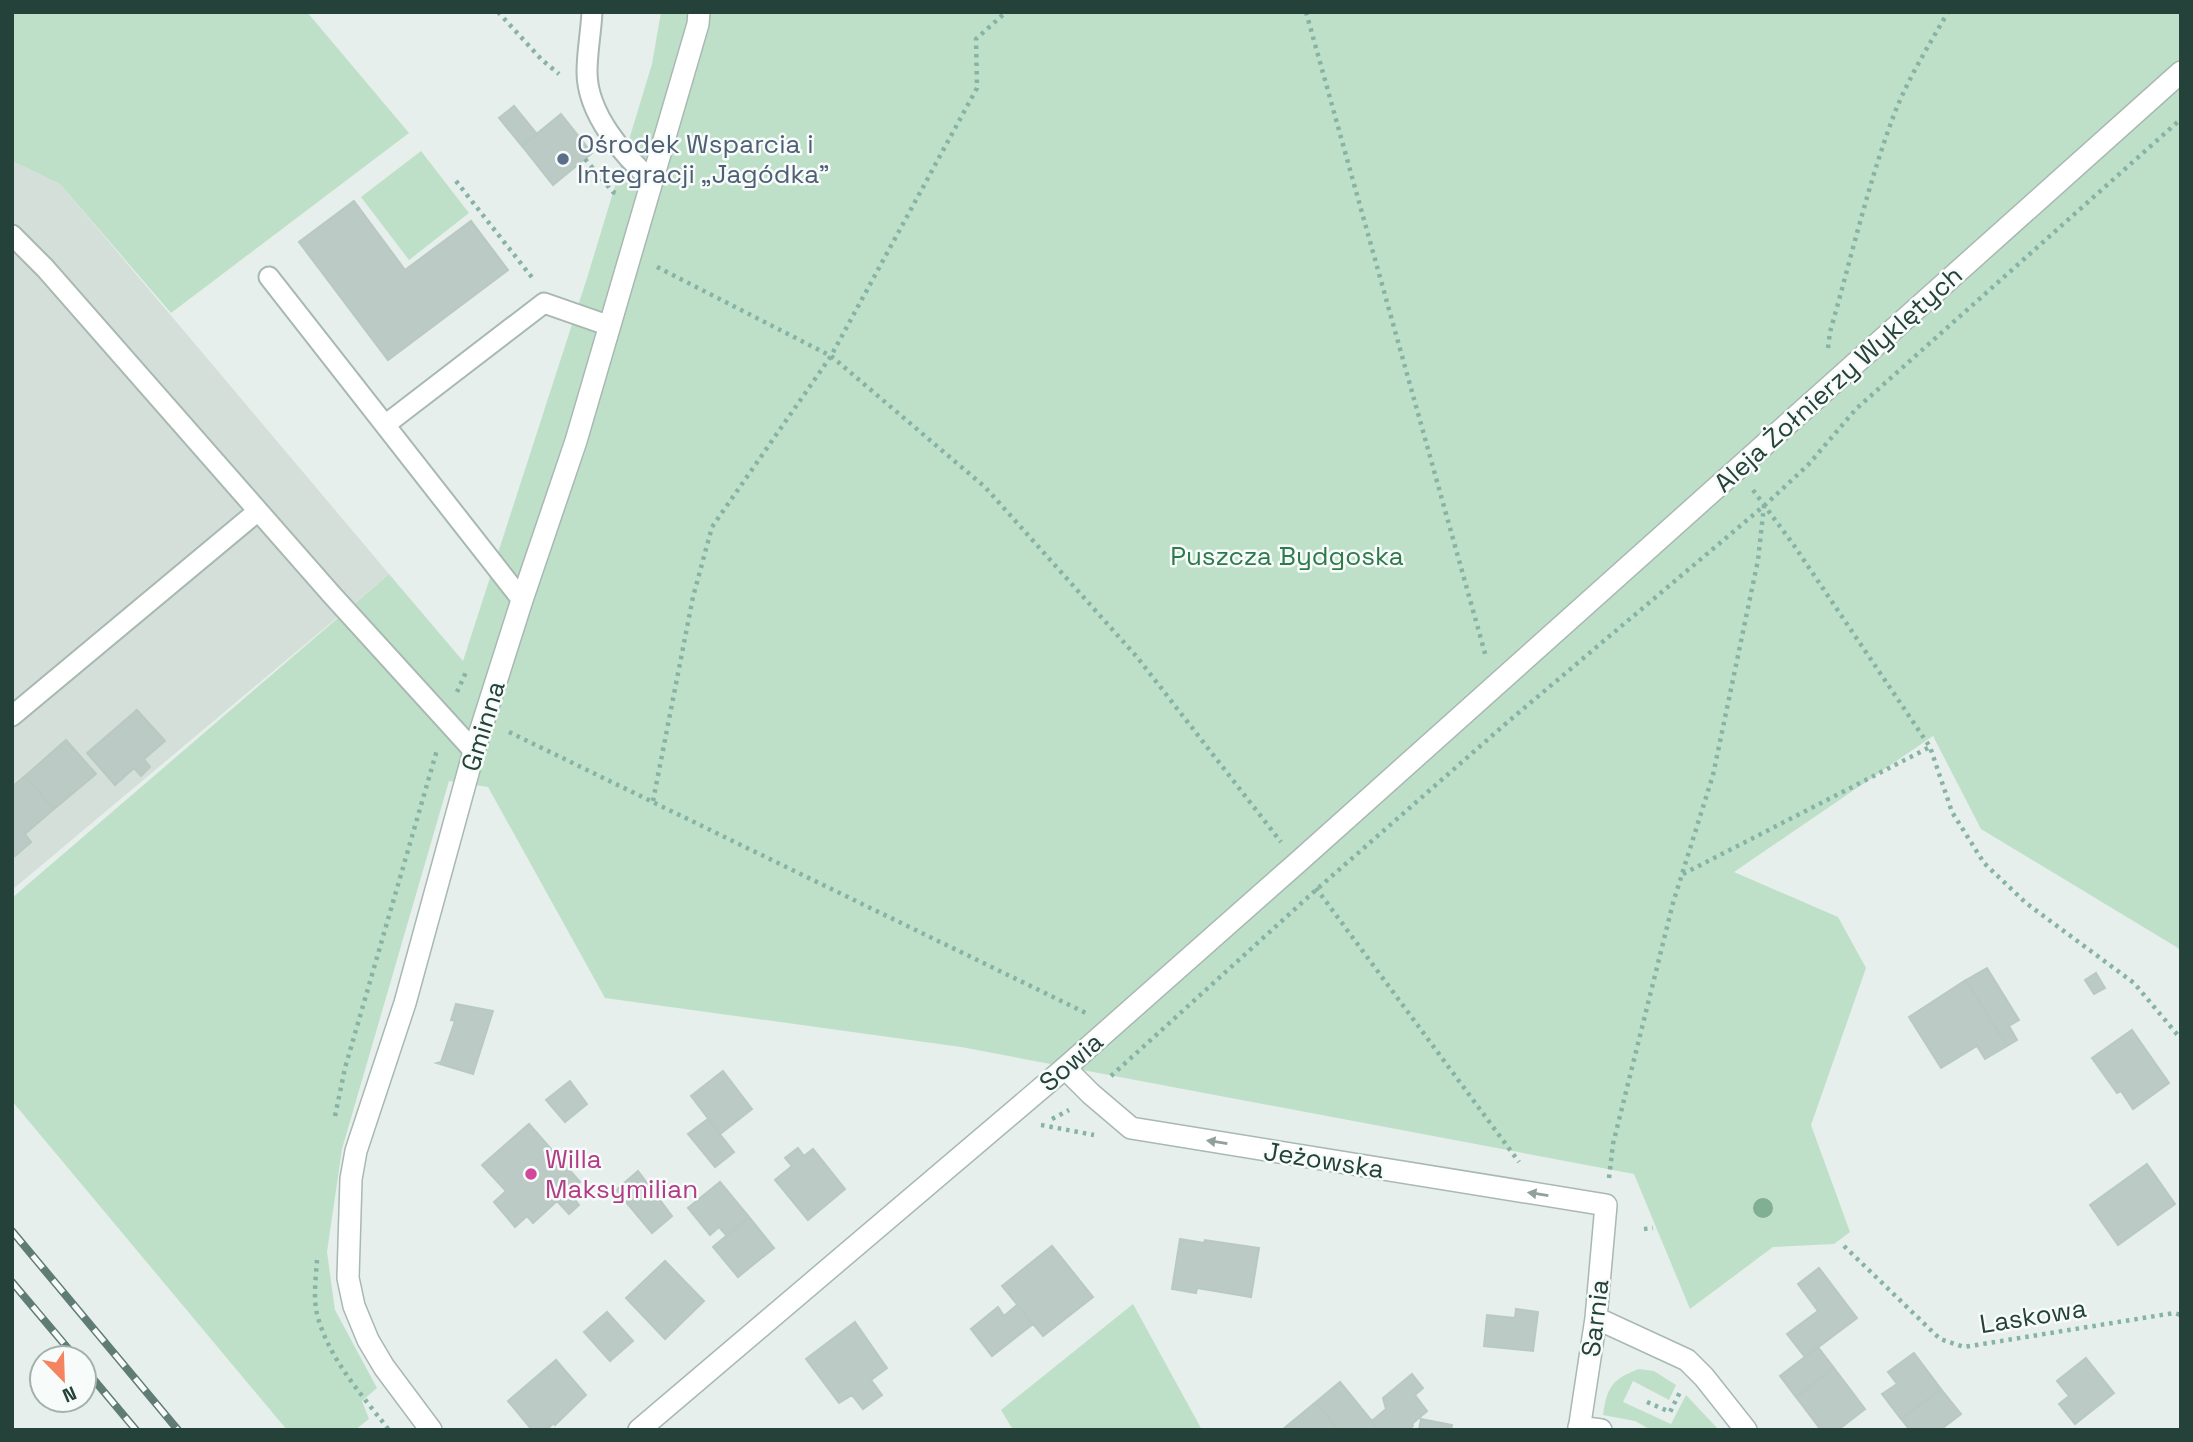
<svg xmlns="http://www.w3.org/2000/svg" width="2193" height="1442" viewBox="0 0 2193 1442" font-family="'Space Grotesk',sans-serif">
<style>
.built{fill:#d4dfda}
.green{fill:#bfe0c8}
.building{fill:#bbcac4;stroke:#b8c9c2;stroke-width:2}
.lines{fill:none;stroke-linecap:round;stroke-linejoin:round}
.service-casing{stroke:#a8b8b2;stroke-width:23}
.minor-casing{stroke:#a8b8b2;stroke-width:24}
.tertiary-casing{stroke:#a8b8b2;stroke-width:24}
.path{stroke:#86b3a5;stroke-width:4.5;stroke-dasharray:3.5 5;stroke-linecap:butt}
.service{stroke:#fff;stroke-width:19}
.minor{stroke:#fff;stroke-width:21}
.tertiary{stroke:#fff;stroke-width:21}
.rail-casing{stroke:#5f7d75;stroke-width:8}
.rail{stroke:#f7fbf9;stroke-width:5;stroke-dasharray:16;stroke-linecap:butt}
.tree{fill:#80af93}
.oneway{fill:#92a09c}
.service-dot{fill:#5c6f8a;stroke:#f7fbf9;stroke-width:2.5}
.hotel-dot{fill:#d1479c;stroke:#f7fbf9;stroke-width:2.5}
.labels{text-anchor:middle;stroke-width:5;stroke-linejoin:round;paint-order:stroke}
.service-label{font-size:26px;fill:#4e5e75;stroke:#f7fbf9;text-anchor:start}
.street-label{font-size:26px;fill:#24423a;stroke:#f7fbf9}
.park-label{font-size:26px;fill:#2d7a4b;stroke:#f7fbf9}
.hotel-label{font-size:26px;fill:#b23c85;stroke:#f7fbf9;text-anchor:start}
</style>
<rect width="100%" height="100%" fill="#e6efeb"/>
<path class="built" d="M 12,161 L 60,184 L 389,574 L 12,890 Z"/>
<path class="green" d="M 12,12 L 307,12 L 409,133 L 171,313 L 60,184 L 12,161 Z
M 661,12 L 2181,12 L 2181,952 L 2178,948 L 1981,829 L 1933,736 L 1734,872 L 1838,917 L 1866,968 L 1811,1125 L 1850,1232 L 1834,1244 L 1773,1247 L 1690,1309 L 1634,1174 L 961,1047 L 605,998 L 488,787 L 449,781 L 342,1149 L 327,1252 L 335,1310 L 377,1388 L 362,1401 L 369,1419 L 355,1430 L 287,1430 L 12,1101 L 12,898 L 389,574 L 463,661 L 588,275 L 652,64 Z
M 421,151 L 469,213 L 409,260 L 361,197 Z
M 1133,1304 L 1202,1430 L 1013,1430 L 1001,1410 Z
M 1639,1369 L 1654,1371 L 1676,1385 L 1669,1400 L 1633,1381 L 1623,1402 L 1671,1424 L 1686,1395 L 1719,1430 L 1651,1430 L 1635,1421 L 1603,1415 C 1607,1387 1612,1379 1639,1369 Z"/>
<path class="building" d="M 514,106 L 537,134 L 522,146 L 499,118 Z
M 561,114 L 592,153 L 553,185 L 522,146 Z
M 354,201 L 405,270 L 471,221 L 508,270 L 388,360 L 299,242 Z
M 137,710 L 165,741 L 144,759 L 150,767 L 141,776 L 134,768 L 115,785 L 87,753 Z
M 66,740 L 96,774 L 54,809 L 25,776 Z
M 25,776 L 54,809 L 25,834 L 31,842 L 15,856 L 12,852 L 12,787 Z
M 1987,968 L 2019,1020 L 2009,1026 L 2017,1040 L 2007,1046 L 1966,980 Z
M 2096,973 L 2105,988 L 2094,994 L 2085,980 Z
M 1966,980 L 2007,1046 L 1985,1059 L 1977,1046 L 1941,1068 L 1909,1017 Z
M 456,1004 L 493,1011 L 473,1074 L 437,1063 L 441,1062 L 455,1021 L 451,1020 Z
M 2132,1030 L 2169,1083 L 2133,1109 L 2121,1091 L 2117,1093 L 2092,1058 Z
M 723,1071 L 752,1109 L 720,1134 L 691,1096 Z
M 570,1081 L 587,1104 L 565,1122 L 546,1100 Z
M 708,1119 L 734,1152 L 715,1167 L 688,1134 Z
M 529,1124 L 580,1182 L 568,1192 L 579,1205 L 569,1214 L 557,1201 L 533,1223 L 527,1216 L 515,1227 L 494,1202 L 506,1191 L 482,1165 Z
M 798,1148 L 804,1156 L 813,1149 L 845,1189 L 808,1220 L 775,1180 L 792,1166 L 785,1158 Z
M 2147,1164 L 2175,1204 L 2118,1245 L 2090,1205 Z
M 638,1171 L 672,1216 L 652,1233 L 616,1190 Z
M 720,1182 L 749,1217 L 727,1236 L 719,1227 L 710,1235 L 688,1208 Z
M 749,1217 L 774,1248 L 738,1277 L 713,1247 Z
M 1180,1239 L 1204,1243 L 1205,1240 L 1259,1248 L 1251,1297 L 1197,1288 L 1196,1293 L 1172,1289 Z
M 1052,1246 L 1093,1297 L 1043,1336 L 1002,1286 Z
M 665,1261 L 704,1301 L 665,1339 L 626,1298 Z
M 1819,1268 L 1857,1318 L 1805,1357 L 1787,1334 L 1818,1311 L 1798,1284 Z
M 1017,1305 L 1033,1324 L 992,1356 L 971,1329 L 998,1307 L 1004,1316 Z
M 1516,1309 L 1538,1312 L 1533,1351 L 1484,1346 L 1487,1315 L 1515,1318 Z
M 607,1312 L 633,1341 L 610,1361 L 584,1332 Z
M 855,1322 L 887,1368 L 871,1380 L 882,1395 L 863,1409 L 852,1395 L 839,1403 L 806,1359 Z
M 1818,1347 L 1834,1368 L 1796,1397 L 1780,1376 Z
M 1914,1353 L 1941,1389 L 1901,1419 L 1882,1394 L 1897,1384 L 1888,1372 Z
M 2086,1358 L 2114,1393 L 2075,1424 L 2059,1404 L 2069,1396 L 2057,1381 Z
M 556,1360 L 586,1395 L 555,1425 L 554,1423 L 546,1430 L 532,1430 L 508,1401 Z
M 1834,1368 L 1865,1409 L 1838,1430 L 1821,1430 L 1796,1397 Z
M 1412,1374 L 1423,1388 L 1415,1395 L 1427,1411 L 1412,1424 L 1413,1426 L 1408,1430 L 1379,1430 L 1372,1421 L 1386,1409 L 1383,1398 Z
M 1340,1382 L 1372,1421 L 1379,1430 L 1338,1430 L 1316,1402 Z
M 1941,1389 L 1961,1414 L 1940,1430 L 1910,1430 L 1901,1419 Z
M 1316,1402 L 1338,1430 L 1282,1430 Z
M 1421,1419 L 1452,1425 L 1451,1430 L 1419,1430 Z"/>
<g class="lines">
<defs>
<path id="service" d="M 592,12 C 591,32 587,52 587,72 C 587,113 623,156 653,181
M 12,235 L 45,268 L 332,595 L 474,751
M 269,277 L 522,600
M 385,425 L 544,303 L 610,326
M 12,716 L 258,511"/>
<path id="minor" d="M 1065,1068 L 1091,1094 L 1131,1128 L 1606,1205 L 1596,1318 L 1579,1430
M 1596,1318 L 1687,1360 L 1704,1377 L 1746,1430
M 1579,1427 L 1601,1430
M 431,1430 L 384,1367 L 368,1340 L 354,1306 L 348,1278 L 351,1179 L 356,1151 L 405,1003 L 474,751 L 522,600 L 576,441 L 698,24 L 699,12"/>
<path id="tertiary" d="M 639,1430 L 1065,1068 L 1297,863 L 2181,72"/>
</defs>
<use href="#service" class="service-casing"/>
<use href="#minor" class="minor-casing"/>
<use href="#tertiary" class="tertiary-casing"/>
<path class="path" d="M 498,12 L 542,60 L 559,74
M 1306,12 L 1486,657
M 585,159 L 613,192 L 619,194
M 456,181 L 534,280
M 657,267 L 831,356 L 985,487 L 1137,657 L 1281,842
M 1828,348 L 1830,332 C 1851,259 1868,183 1895,112 C 1909,77 1929,45 1948,12
M 1753,490 L 1793,544 L 1930,747 L 1952,812 L 1984,863 L 2026,903 L 2134,983 L 2181,1039
M 457,692 L 466,672
M 509,732 L 1086,1013
M 653,801 L 693,597 L 712,527 L 831,356 L 977,88 L 976,39 L 1006,12
M 1683,874 L 1930,747
M 1316,888 L 1519,1162
M 1111,1076 L 1317,889 L 1510,720 L 1765,505 L 1808,465 L 1856,409 L 2181,119
M 335,1116 L 345,1068 L 437,750
M 1052,1119 L 1069,1110
M 1041,1125 L 1094,1135
M 1609,1178 L 1613,1144 L 1673,903 L 1713,775 L 1758,560 L 1764,506
M 1644,1229 L 1653,1228
M 1844,1246 L 1940,1339 L 1964,1347 L 2174,1313 L 2181,1315
M 317,1260 C 316,1277 313,1297 317,1314 C 328,1358 362,1395 389,1430
M 1647,1402 L 1670,1412 L 1680,1392"/>
<use href="#service" class="service"/>
<use href="#minor" class="minor"/>
<use href="#tertiary" class="tertiary"/>
<defs>
<path id="rail" d="M 12,1231 L 178,1430
M 12,1282 L 76,1358
M 84,1368 L 136,1430"/>
</defs>
<use href="#rail" class="rail-casing"/>
<use href="#rail" class="rail"/>
</g>
<circle class="tree" cx="1763" cy="1208" r="10"/>
<defs><path id="oneway-solid" d="M-6-.8H1V-3.2L6.5 0L1 3.2V.8H-6Z" transform="scale(1.75)"/></defs>
<g class="oneway">
<use href="#oneway-solid" transform="translate(1217 1142) rotate(-171)"/>
<use href="#oneway-solid" transform="translate(1538 1194) rotate(-171)"/>
</g>
<circle class="service-dot" cx="563" cy="159" r="7"/>
<circle class="hotel-dot" cx="531" cy="1174" r="7"/>
<g class="labels">
<g class="service-label">
<text x="577" y="153">Ośrodek Wsparcia i<tspan x="577" dy="30">Integracji „Jagódka”</tspan></text>
</g>
<g class="street-label">
<text transform="translate(1838 379) rotate(-42)" y="9">Aleja Żołnierzy Wyklętych</text>
<text transform="translate(483 726) rotate(-73)" y="9">Gminna</text>
<text transform="translate(1071 1062) rotate(-41)" y="9">Sowia</text>
<text transform="translate(1324 1160) rotate(9)" y="9">Jeżowska</text>
<text transform="translate(2033 1316) rotate(-9)" y="9">Laskowa</text>
<text transform="translate(1595 1318) rotate(-83)" y="9">Sarnia</text>
</g>
<g class="park-label">
<text x="1287" y="565">Puszcza Bydgoska</text>
</g>
<g class="hotel-label">
<text x="545" y="1168">Willa<tspan x="545" dy="30">Maksymilian</tspan></text>
</g>
</g>
<rect width="2193" height="1442" fill="none" stroke="#24423a" stroke-width="28"/>
<g transform="translate(63 1379) rotate(157)"><circle r="33" fill="#f7fbf9" stroke="#a3b1ad" stroke-width="2"/>
<path d="M0-5L12 26L0 18L-12 26Z" fill="#f4845f"/>
<text y="-10" font-size="19" font-weight="bold" text-anchor="middle" fill="#24423a">N</text>
</g>
</svg>
